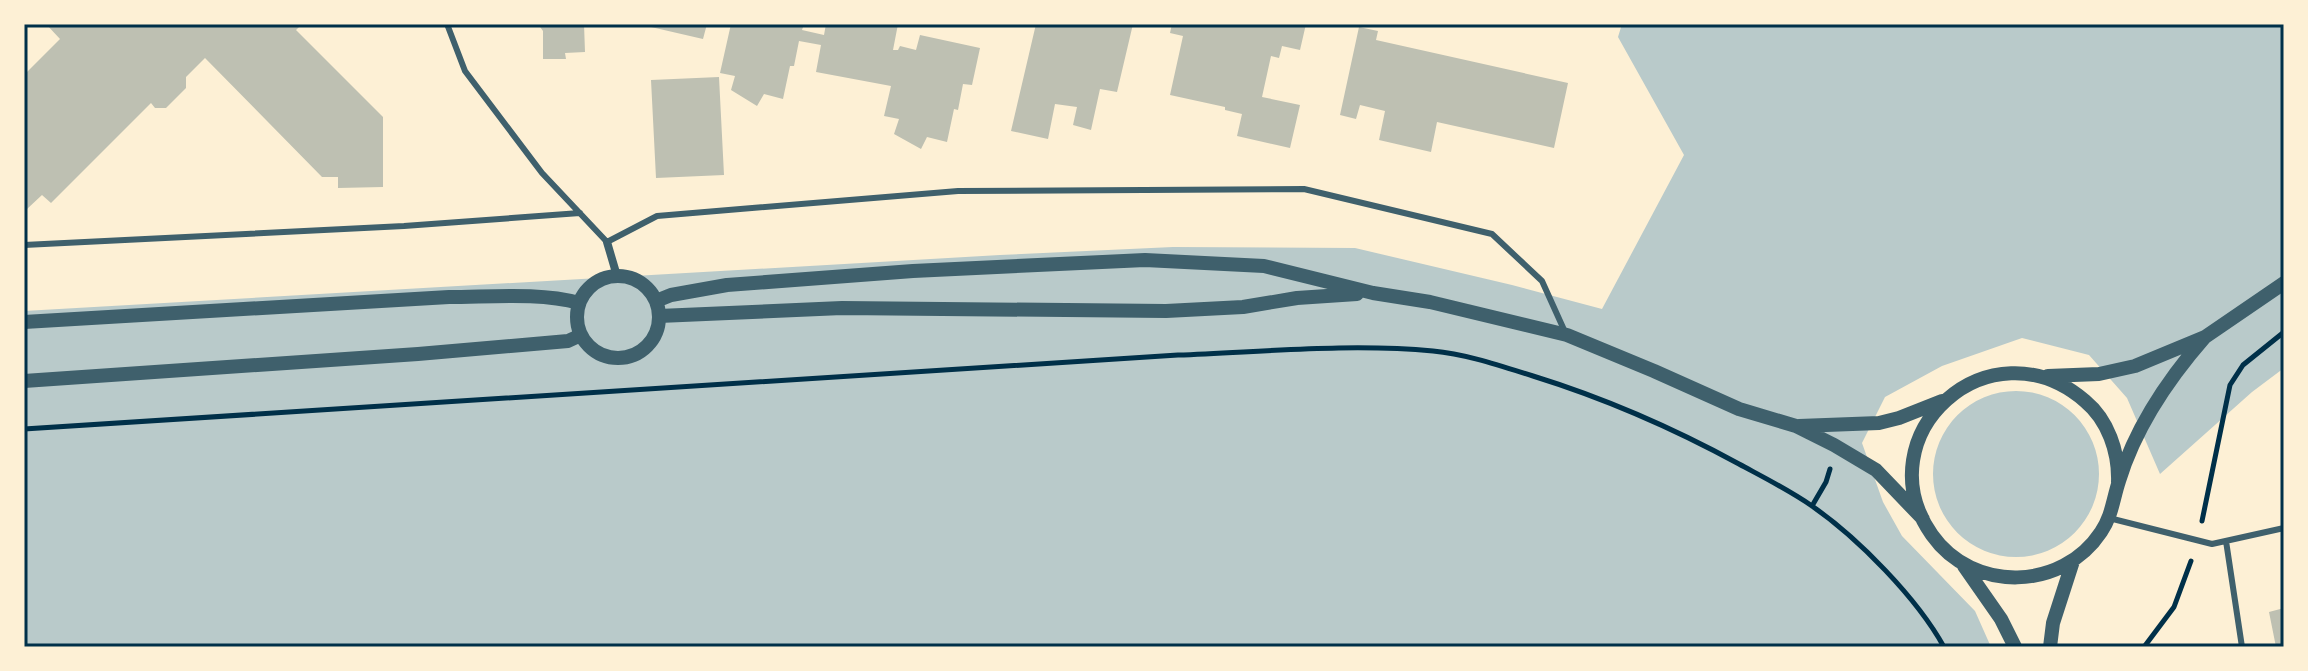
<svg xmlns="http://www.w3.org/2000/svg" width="2308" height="671" viewBox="0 0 2308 671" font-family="Lato,sans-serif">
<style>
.green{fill:#b9caca}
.building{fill:#bec0b2}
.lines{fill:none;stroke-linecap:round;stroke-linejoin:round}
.path{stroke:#003049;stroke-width:5}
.service{stroke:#3f606c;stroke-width:6}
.minor{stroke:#3f606c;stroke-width:8}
.tertiary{stroke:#3f606c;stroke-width:14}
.neatline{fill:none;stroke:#003049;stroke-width:3}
</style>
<rect width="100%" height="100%" fill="#fdf0d5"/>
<path class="green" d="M 1622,24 L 2284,24 L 2284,368 L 2252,392 L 2160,474 L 2127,398 L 2089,355 L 2022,338 L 1942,366 L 1885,397 L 1862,443 L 1883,502 L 1902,536 L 1975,611 L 1991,647 L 24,647 L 24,311 L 1000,255 L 1173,247 L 1355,248 L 1512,285 L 1602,309 L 1684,155 L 1618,37 Z
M1933 474a83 83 0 1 1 166 0a83 83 0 1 1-166 0Z"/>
<path class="building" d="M 46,24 L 302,24 L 296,30 L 383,117 L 383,187 L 338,188 L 338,177 L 322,177 L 205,58 L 186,77 L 186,88 L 166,108 L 155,108 L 151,103 L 51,203 L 42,195 L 27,209 L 24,209 L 24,75 L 60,39 Z
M 538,24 L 584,24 L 585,52 L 565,53 L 566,59 L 543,59 L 543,31 Z
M 638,24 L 707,24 L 703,39 Z
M 731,24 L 804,24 L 802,30 L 824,35 L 826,24 L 898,24 L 893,50 L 898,50 L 900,46 L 916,50 L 920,35 L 980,48 L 972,85 L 963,84 L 958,110 L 954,109 L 947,142 L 927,137 L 921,149 L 894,134 L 899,119 L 884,116 L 891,86 L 816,72 L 821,45 L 799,41 L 794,66 L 790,66 L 783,99 L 764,94 L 757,106 L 731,90 L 735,76 L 720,73 Z
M 1036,24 L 1133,24 L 1117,92 L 1100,89 L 1091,130 L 1073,125 L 1077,107 L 1055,104 L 1048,139 L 1011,131 Z
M 1172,24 L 1306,24 L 1300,50 L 1282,46 L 1279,58 L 1271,56 L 1262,97 L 1300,105 L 1290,148 L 1237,136 L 1242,114 L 1225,110 L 1225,107 L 1170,95 L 1183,36 L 1170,33 Z
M 1359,27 L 1378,31 L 1376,40 L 1568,83 L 1554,148 L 1437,122 L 1431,152 L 1379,140 L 1385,111 L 1360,105 L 1356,119 L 1340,115 Z
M 719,77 L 724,175 L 656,178 L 651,80 Z
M 2284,608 L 2284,647 L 2276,647 L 2269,612 Z"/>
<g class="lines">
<path class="path" d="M 24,429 L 1178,355 C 1262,352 1349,343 1433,351 C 1466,354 1501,366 1533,376 C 1604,398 1673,428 1739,464 C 1763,477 1789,490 1812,506 C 1858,538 1917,598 1944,647
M 1812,506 L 1826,482 L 1830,469
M 2202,521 L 2230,385 L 2243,365 L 2284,332
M 2144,647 L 2174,607 L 2191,561"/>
<path class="service" d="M 447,24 L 465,71 L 542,173 L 607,242 L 657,216 L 958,191 L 1304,189 L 1492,234 L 1542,281 L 1565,332
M 24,245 L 404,226 L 580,213
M 2109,518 L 2212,544 L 2284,528
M 2226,541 L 2242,647"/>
<path class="minor" d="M 607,242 L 617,276"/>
<path class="tertiary" d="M577 317a41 41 0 1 1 82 0a41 41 0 1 1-82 0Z
M 656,301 L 671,295 L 727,285 L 913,271 L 1145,260 L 1264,266 L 1373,293 L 1430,302 L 1567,335 L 1654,371 L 1739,409 L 1796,426 L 1834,445 L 1876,470 L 1923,519
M 659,316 L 842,308 L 1166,311 L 1243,307 L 1297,298 L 1357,294
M 24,322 L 449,297 C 490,297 540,292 579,303
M 2048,376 L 2099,374 L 2135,366 L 2205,337 L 2284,283
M 24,381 L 418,354 L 568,341 L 581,335
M 1799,426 L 1879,423 L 1899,418 L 1942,401
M 2118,482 C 2119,452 2108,420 2085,401 C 1990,319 1862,435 1932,535 C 1973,593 2062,591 2101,532 C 2112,516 2113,499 2119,481 C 2135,429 2169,378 2205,337
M 1964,566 L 2001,619 L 2015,647
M 2050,647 L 2053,623 L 2073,561"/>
</g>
<rect width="2308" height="671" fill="none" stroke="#fdf0d5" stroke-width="52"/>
<rect x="26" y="26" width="2256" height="619" class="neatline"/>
</svg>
